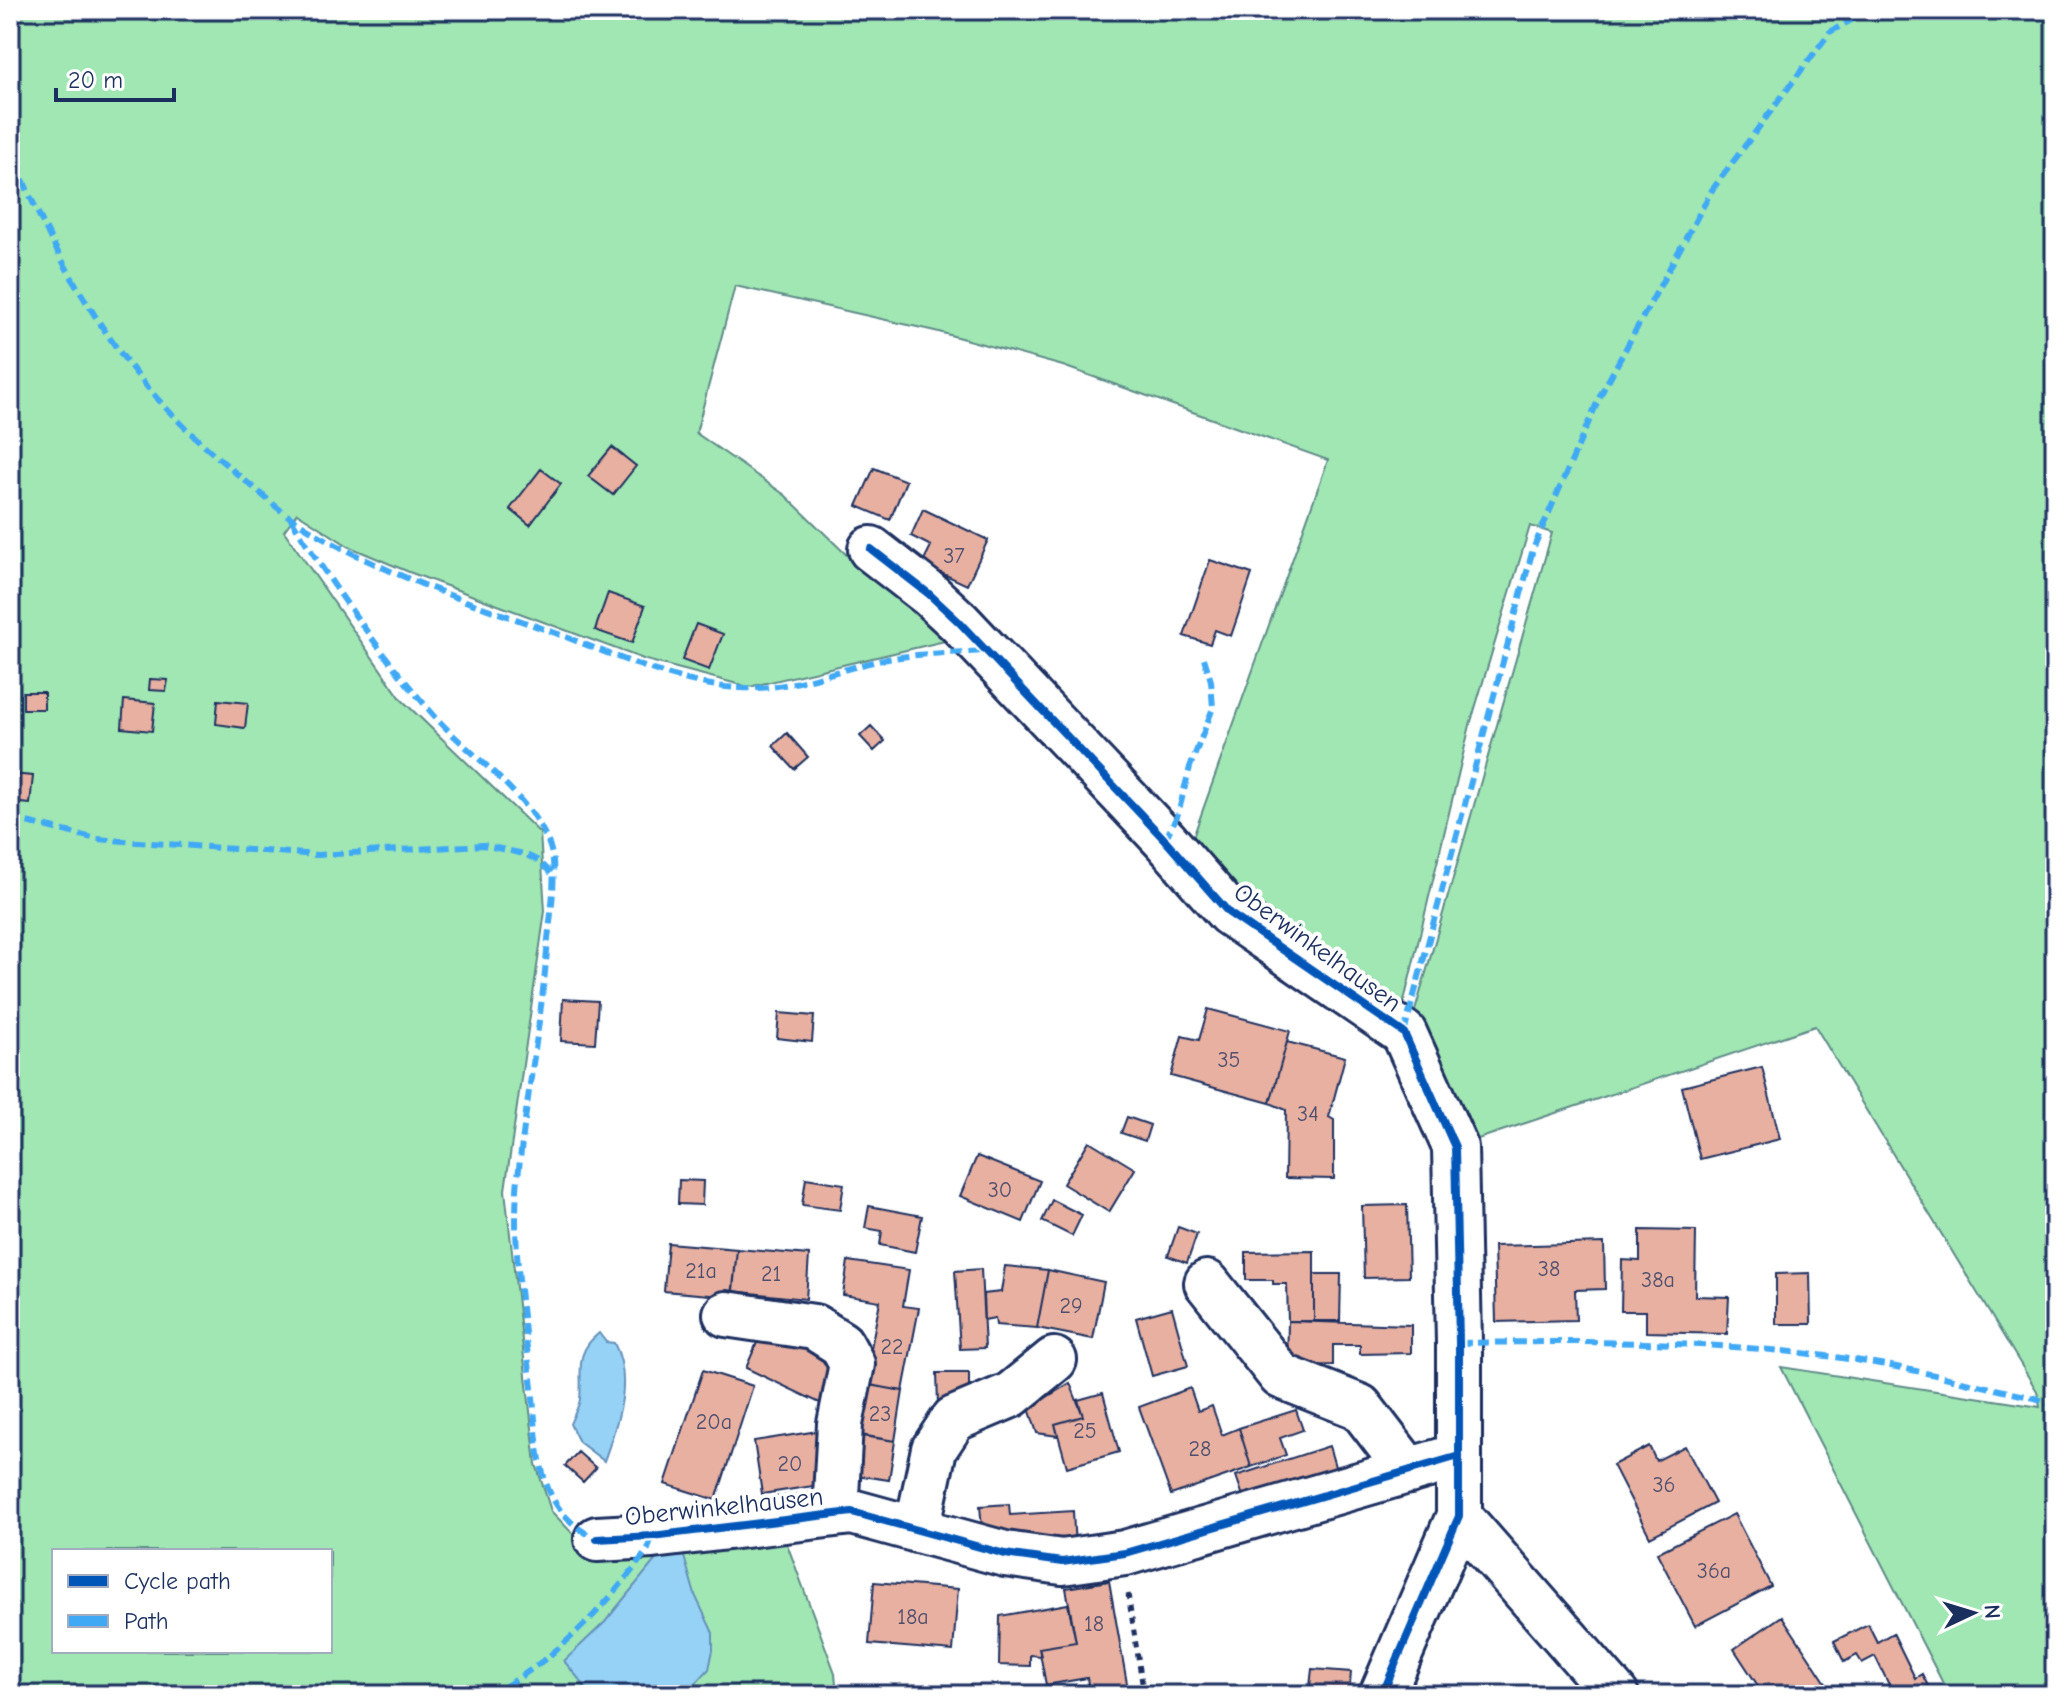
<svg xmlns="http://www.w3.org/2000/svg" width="2065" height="1705" viewBox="0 0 2065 1705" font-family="'Comic Neue',sans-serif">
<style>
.green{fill:#a1e7b3;stroke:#5e8b88;stroke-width:2;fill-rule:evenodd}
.water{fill:#96d2f6;stroke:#6591b9;stroke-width:2}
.building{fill:#e8b0a0;stroke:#1b2f5e;stroke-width:2}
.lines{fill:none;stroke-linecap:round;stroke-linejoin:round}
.minor-casing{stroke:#1b2f5e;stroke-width:50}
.path{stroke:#1b2f5e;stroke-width:5;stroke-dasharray:6 6;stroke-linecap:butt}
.minor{stroke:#fff;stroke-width:44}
.quiet{stroke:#3fa9f5;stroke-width:6;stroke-dasharray:12 6;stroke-linecap:butt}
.cycleway-casing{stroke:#fff;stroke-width:13}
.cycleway{stroke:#0057b8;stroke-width:8}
.labels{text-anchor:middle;stroke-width:8;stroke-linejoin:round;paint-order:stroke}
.number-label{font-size:22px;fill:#4e4f6e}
.street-label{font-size:26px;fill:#1b2f5e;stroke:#fff}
</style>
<rect width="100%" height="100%" fill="#fff"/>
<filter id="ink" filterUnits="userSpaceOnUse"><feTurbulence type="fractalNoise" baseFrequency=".0125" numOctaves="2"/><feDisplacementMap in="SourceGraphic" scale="16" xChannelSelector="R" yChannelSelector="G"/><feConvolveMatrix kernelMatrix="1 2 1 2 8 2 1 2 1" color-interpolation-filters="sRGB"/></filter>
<g filter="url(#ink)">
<path class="green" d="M 10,10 L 2055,10 L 2055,1695 L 1949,1695 L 1781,1367 L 2040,1407 L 2037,1391 L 1815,1026 L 1466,1143 L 1411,1025 L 1552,533 L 1530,526 L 1470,725 L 1401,1014 L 1186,857 L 1328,460 L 1063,366 L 935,331 L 735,286 L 696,433 L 785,495 L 858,566 L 966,636 L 749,687 L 646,660 L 409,572 L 350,547 L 297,513 L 284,531 L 402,700 L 540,833 L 545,911 L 505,1190 L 536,1464 L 551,1511 L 573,1534 L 598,1545 L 781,1528 L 835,1673 L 837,1695 L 10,1695 ZM 54,1551 L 330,1551 L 330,1651 L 54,1651 Z"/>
<path class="water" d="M 599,1333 L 606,1342 L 614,1343 C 634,1381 617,1424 604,1461 L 579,1442 L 570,1424 C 573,1416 579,1407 580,1399 C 583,1371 573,1354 599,1333 Z
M 661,1553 L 683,1553 L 695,1595 L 713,1633 L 713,1650 L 709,1669 L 685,1695 L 592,1695 L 564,1661 L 605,1622 Z"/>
<path class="building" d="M 612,447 L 636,466 L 613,495 L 588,476 Z
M 874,468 L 906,481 L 890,520 L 857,506 Z
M 541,469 L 561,484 L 530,525 L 510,509 Z
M 923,509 L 988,540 L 967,585 L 922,564 L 931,546 L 911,536 Z
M 1210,560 L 1252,574 L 1231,636 L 1215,630 L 1210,644 L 1184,636 Z
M 608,593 L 645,606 L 632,643 L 595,630 Z
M 696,624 L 723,634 L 709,670 L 682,660 Z
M 150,679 L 168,680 L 166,691 L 149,690 Z
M 23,692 L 44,692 L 44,709 L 23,709 Z
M 124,700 L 155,703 L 152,731 L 122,728 Z
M 218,700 L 248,703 L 245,728 L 216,724 Z
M 871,726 L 885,741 L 874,751 L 860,736 Z
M 787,733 L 808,757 L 794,769 L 773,746 Z
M 10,774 L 33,776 L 30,804 L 10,802 Z
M 563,999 L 598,1001 L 595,1043 L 561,1041 Z
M 1208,1009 L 1290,1031 L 1270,1103 L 1171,1076 L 1182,1036 L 1199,1040 Z
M 779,1013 L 814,1016 L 812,1042 L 777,1038 Z
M 1287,1042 L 1345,1057 L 1329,1117 L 1334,1120 L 1334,1179 L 1285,1178 L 1286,1110 L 1270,1103 Z
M 1762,1067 L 1780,1139 L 1700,1159 L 1682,1087 Z
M 1127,1117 L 1150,1125 L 1145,1141 L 1121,1133 Z
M 1089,1141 L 1135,1169 L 1109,1212 L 1063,1184 Z
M 977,1156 L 1040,1181 L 1023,1222 L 960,1196 Z
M 806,1178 L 844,1184 L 840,1210 L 802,1205 Z
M 679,1180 L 703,1181 L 702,1205 L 678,1204 Z
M 1052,1200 L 1082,1215 L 1072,1236 L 1042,1221 Z
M 1407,1205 L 1409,1277 L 1364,1278 L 1362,1206 Z
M 869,1206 L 922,1216 L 915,1252 L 880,1245 L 882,1231 L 865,1228 Z
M 1178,1227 L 1197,1234 L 1187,1263 L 1168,1256 Z
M 1640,1230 L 1696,1231 L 1695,1296 L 1729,1297 L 1727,1334 L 1646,1332 L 1646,1311 L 1621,1311 L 1622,1260 L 1640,1261 Z
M 668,1243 L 737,1249 L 732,1297 L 664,1291 Z
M 1604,1243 L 1605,1289 L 1575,1290 L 1576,1320 L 1496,1322 L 1494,1246 Z
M 737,1249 L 809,1255 L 806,1299 L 733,1291 Z
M 1314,1251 L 1314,1321 L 1288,1321 L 1287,1284 L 1273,1284 L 1273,1280 L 1246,1280 L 1246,1252 Z
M 848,1261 L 909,1270 L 903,1306 L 919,1308 L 903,1391 L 864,1384 L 880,1301 L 843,1295 Z
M 1005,1266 L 1048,1270 L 1037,1328 L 996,1325 L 995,1318 L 984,1320 L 983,1294 L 1001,1292 Z
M 981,1269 L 985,1348 L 960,1349 L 955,1271 Z
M 1048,1270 L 1104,1282 L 1093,1339 L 1037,1328 Z
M 1810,1273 L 1811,1324 L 1776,1324 L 1776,1274 Z
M 1314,1274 L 1341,1274 L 1340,1321 L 1314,1321 Z
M 1172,1308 L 1188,1366 L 1152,1376 L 1136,1318 Z
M 1288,1321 L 1411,1325 L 1411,1353 L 1360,1354 L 1360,1345 L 1333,1345 L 1333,1365 L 1287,1366 Z
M 781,1326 L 843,1365 L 824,1405 L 746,1368 L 759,1338 L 772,1344 Z
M 703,1370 L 753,1386 L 716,1500 L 665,1484 Z
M 937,1373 L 969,1373 L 969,1404 L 938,1405 Z
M 1070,1383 L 1083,1416 L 1055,1424 L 1058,1436 L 1037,1433 L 1029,1408 Z
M 864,1384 L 903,1391 L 895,1441 L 855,1434 Z
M 1190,1388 L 1198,1411 L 1212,1406 L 1222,1435 L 1239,1428 L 1251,1467 L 1171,1495 L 1139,1407 Z
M 1103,1393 L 1119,1452 L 1067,1467 L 1055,1424 L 1083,1416 L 1078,1400 Z
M 1296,1410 L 1303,1430 L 1280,1438 L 1286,1455 L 1251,1467 L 1239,1428 Z
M 818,1431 L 826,1484 L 762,1494 L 754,1441 Z
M 862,1436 L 895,1441 L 889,1480 L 856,1475 Z
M 1329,1446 L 1336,1470 L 1244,1499 L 1236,1476 Z
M 1649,1446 L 1656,1461 L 1685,1446 L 1715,1503 L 1650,1537 L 1613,1465 Z
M 578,1452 L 596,1468 L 583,1482 L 565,1466 Z
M 1009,1504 L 1010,1515 L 1073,1511 L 1075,1548 L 983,1538 L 980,1506 Z
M 1734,1514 L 1771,1586 L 1695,1626 L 1657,1553 Z
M 1109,1581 L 1129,1695 L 1090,1695 L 1087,1678 L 1046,1685 L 1039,1648 L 1076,1642 L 1066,1588 Z
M 874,1582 L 958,1589 L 953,1651 L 869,1644 Z
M 1068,1604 L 1076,1642 L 1039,1648 L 1041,1656 L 1030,1655 L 1030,1666 L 999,1665 L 1000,1616 Z
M 1782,1616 L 1826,1683 L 1809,1695 L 1764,1695 L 1734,1649 Z
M 1868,1624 L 1877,1642 L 1893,1633 L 1915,1678 L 1922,1674 L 1932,1694 L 1894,1695 L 1875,1656 L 1862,1663 L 1857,1655 L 1844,1662 L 1834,1641 Z
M 1312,1669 L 1351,1672 L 1349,1695 L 1309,1695 Z"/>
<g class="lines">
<defs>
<path id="minor" d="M 871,549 L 929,594 L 959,622 L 1165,840 L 1229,913 L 1404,1033 L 1455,1147 L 1459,1343 L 1459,1516 L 1382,1695
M 1207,1283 L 1281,1376 L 1360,1407 L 1409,1471
M 726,1314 L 814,1327 L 841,1344 L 852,1364 L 840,1424 L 835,1514
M 1459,1516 L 1616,1695
M 917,1530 L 934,1449 L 954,1419 L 1011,1395 L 1054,1360
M 597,1539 L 652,1536 L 852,1512 L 1005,1554 L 1062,1562 L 1125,1553 L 1459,1456"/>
</defs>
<use href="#minor" class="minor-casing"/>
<path class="path" d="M 1128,1594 L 1144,1695"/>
<use href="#minor" class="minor"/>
<path class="quiet" d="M 10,146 C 36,220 89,316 139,377 C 171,417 209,451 248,483 C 262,494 275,507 290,517 C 365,568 465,601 550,631 C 608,652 678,686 740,688 C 793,691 843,666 894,658 C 924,653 955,653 985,651
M 291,519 C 327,577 366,633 409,686 C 419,698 430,711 441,723 C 474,758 548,810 553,861 C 555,886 551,913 548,939 C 542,1019 526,1098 518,1178 C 511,1248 524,1319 532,1388 C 539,1449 534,1509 597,1539
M 10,818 L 97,839 L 318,855 L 483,845 L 524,854 L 539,861 L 553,875
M 1165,840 L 1178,814 L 1190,767 L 1213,708 L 1211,681 L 1204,658
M 1404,1033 L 1533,549 L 1601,394 L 1712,190 L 1830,32 L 1869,10
M 1459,1343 C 1599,1341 1741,1340 1880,1364 C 1932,1373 1984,1387 2035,1398 L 2055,1406
M 490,1695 C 555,1660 605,1609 648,1549 L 652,1536"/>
<defs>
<path id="cycleway" d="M 871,549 L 929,594 L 959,622 L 1165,840 L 1229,913 L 1404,1033 L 1455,1147 L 1459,1343 L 1459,1516 L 1382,1695
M 597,1539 L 652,1536 L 852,1512 L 1005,1554 L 1062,1562 L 1125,1553 L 1459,1456"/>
</defs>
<use href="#cycleway" class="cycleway-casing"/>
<use href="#cycleway" class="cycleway"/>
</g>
</g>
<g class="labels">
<g class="number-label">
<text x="954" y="563">37</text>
<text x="1229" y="1067">35</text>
<text x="1308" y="1121">34</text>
<text x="1000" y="1197">30</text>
<text x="1549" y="1276">38</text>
<text x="701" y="1278">21a</text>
<text x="771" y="1281">21</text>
<text x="1658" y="1287">38a</text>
<text x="1071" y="1313">29</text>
<text x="892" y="1354">22</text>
<text x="880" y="1421">23</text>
<text x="714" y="1429">20a</text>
<text x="1085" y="1438">25</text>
<text x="1200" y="1456">28</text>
<text x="790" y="1471">20</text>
<text x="1664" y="1492">36</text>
<text x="1714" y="1578">36a</text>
<text x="913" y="1624">18a</text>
<text x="1094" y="1631">18</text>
</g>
<g class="street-label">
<text transform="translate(1318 947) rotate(36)" y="9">Oberwinkelhausen</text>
<text transform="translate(724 1506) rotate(-6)" y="9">Oberwinkelhausen</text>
</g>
</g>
<rect width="2065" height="1705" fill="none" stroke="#fff" stroke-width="40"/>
<rect x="20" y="20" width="2025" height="1665" fill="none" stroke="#1b2f5e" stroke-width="3" filter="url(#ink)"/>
<rect x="52" y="1549" width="280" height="104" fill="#ffffff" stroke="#a4acbf" stroke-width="2"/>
<rect x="68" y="1575" width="40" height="12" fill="#0057b8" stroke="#a4acbf" stroke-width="2"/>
<text x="124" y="1589" font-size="24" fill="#1b2f5e">Cycle path</text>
<rect x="68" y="1615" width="40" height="12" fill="#3fa9f5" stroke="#a4acbf" stroke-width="2"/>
<text x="124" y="1629" font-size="24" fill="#1b2f5e">Path</text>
<g transform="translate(1973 1613) rotate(86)" stroke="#ffffff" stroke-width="6" paint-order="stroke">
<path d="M0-6L14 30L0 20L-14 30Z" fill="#1b2f5e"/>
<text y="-12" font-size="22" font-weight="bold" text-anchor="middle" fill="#1b2f5e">N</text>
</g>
<path d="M56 88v12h118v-12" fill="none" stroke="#1b2f5e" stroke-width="4"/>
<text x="68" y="88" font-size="24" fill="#1b2f5e" stroke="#ffffff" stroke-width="6" paint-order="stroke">20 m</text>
</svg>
